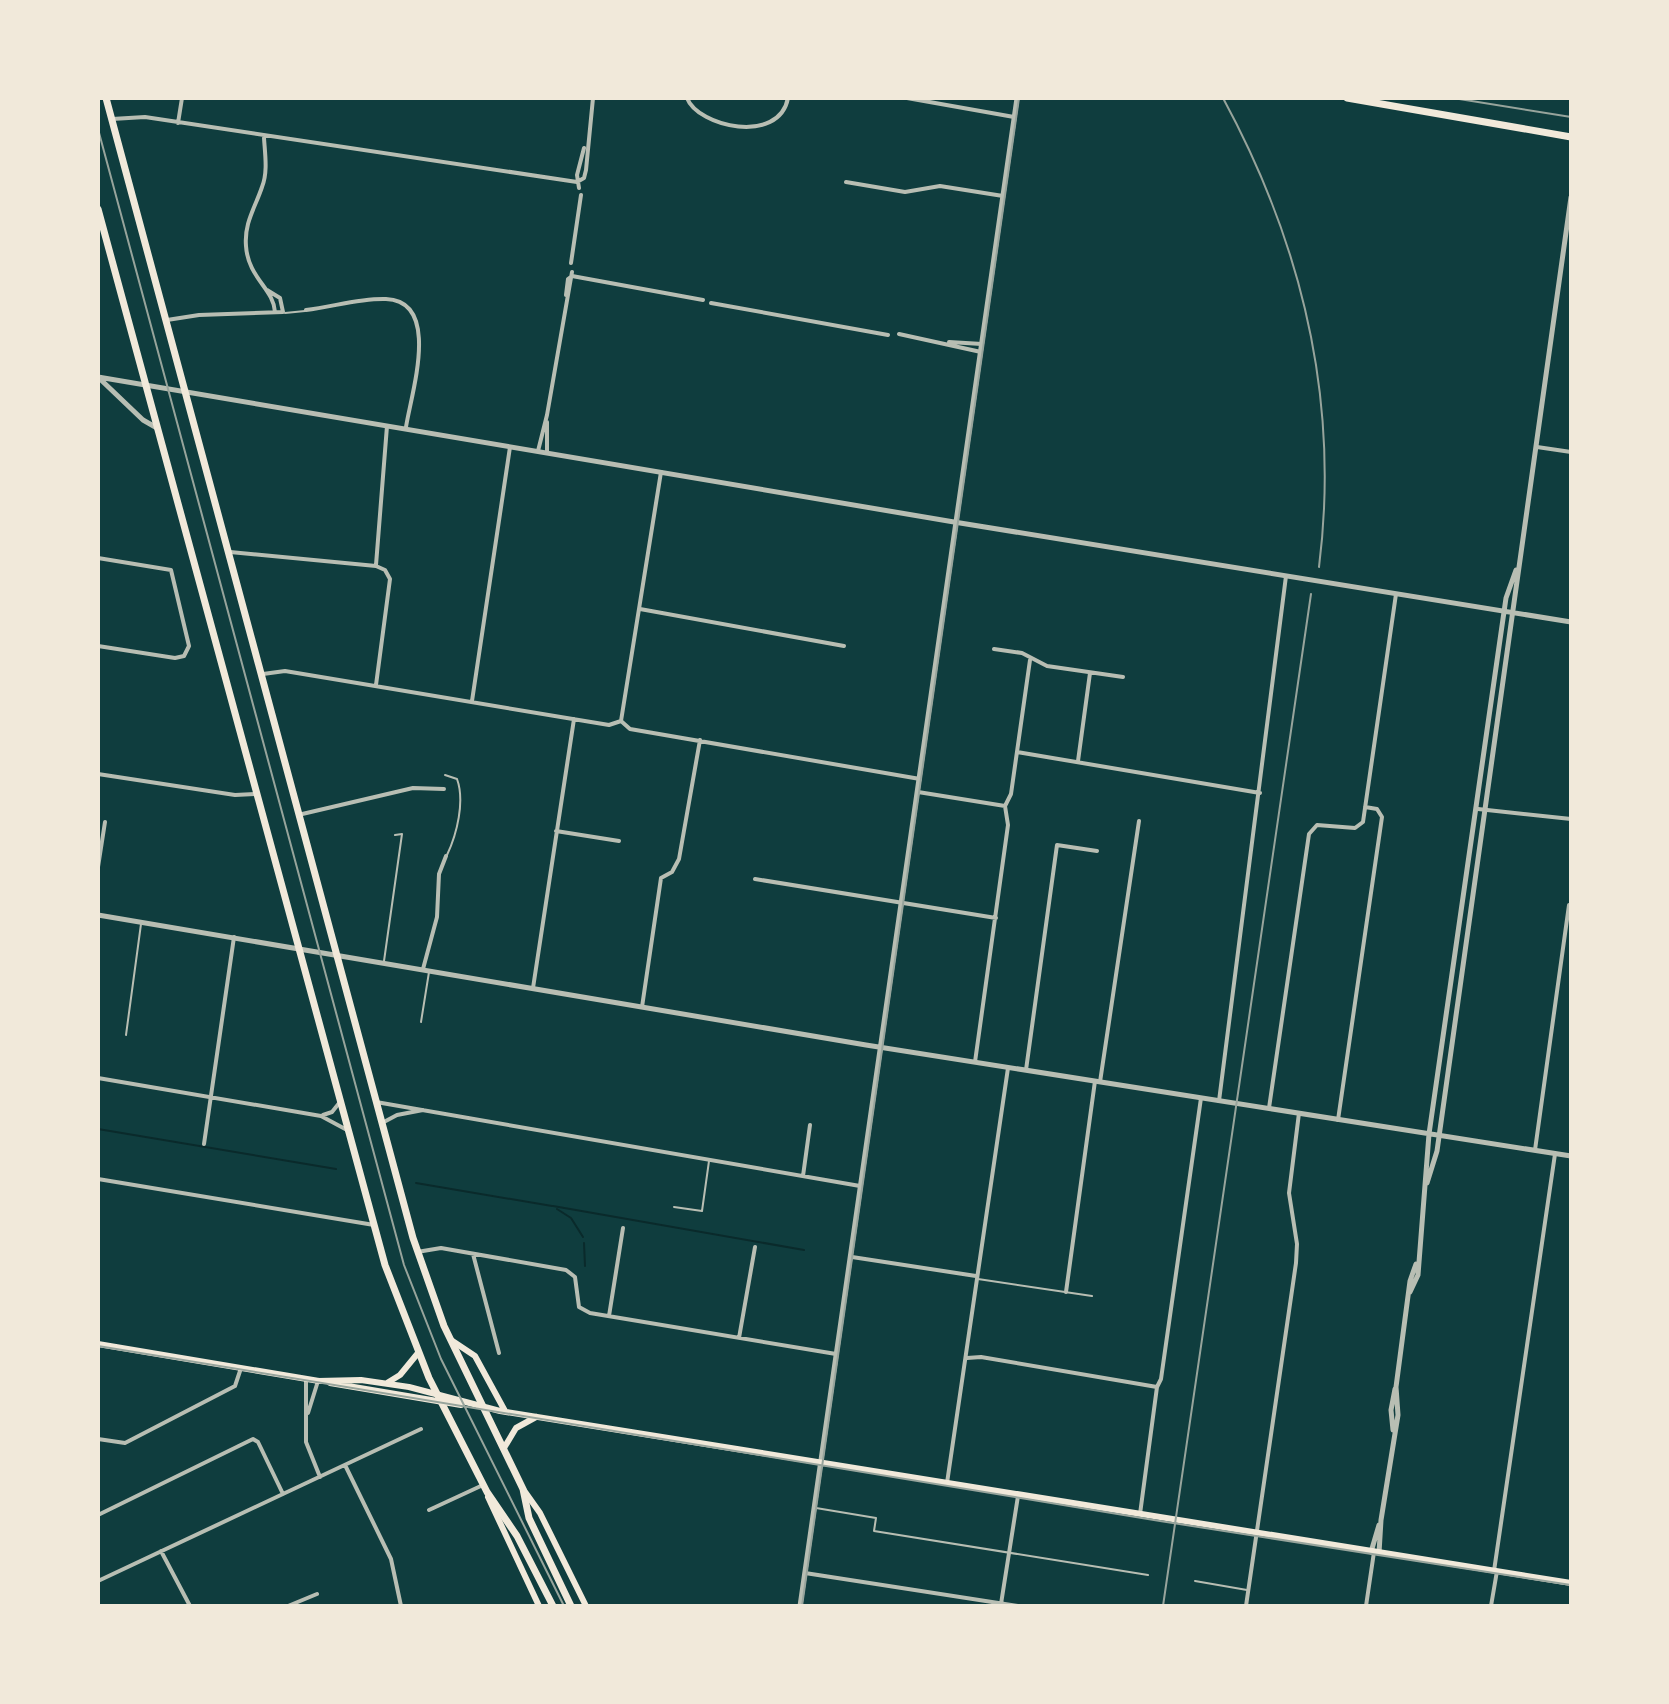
<svg xmlns="http://www.w3.org/2000/svg" width="1669" height="1704" viewBox="0 0 1669 1704" font-family="Poppins,sans-serif">
<style>
.lines{fill:none;stroke-linecap:round;stroke-linejoin:round}
.stream{stroke:#0a2a2b;stroke-width:2}
.service{stroke:#b8beb3;stroke-width:2}
.minor{stroke:#b8beb3;stroke-width:4}
.tertiary{stroke:#b8beb3;stroke-width:5}
.secondary{stroke:#f1e9da;stroke-width:6}
.primary{stroke:#f1e9da;stroke-width:6}
.trunk{stroke:#f1e9da;stroke-width:7}
.tram{stroke:#97a49c;stroke-width:2}
.rail{stroke:#97a49c;stroke-width:2}
</style>
<rect width="100%" height="100%" fill="#0f3d3e"/>
<g class="lines">
<path class="stream" d="M 98,1129 L 336,1169
M 416,1183 L 552,1206
M 553,1206 L 804,1250
M 557,1209 L 571,1218 L 583,1237
M 584,1243 L 585,1266"/>
<path class="service" d="M 285,313 L 305,311
M 445,775 L 457,779 C 465,801 457,834 447,855
M 384,961 L 402,834 L 395,835
M 421,1022 L 429,972
M 126,1035 L 141,924
M 674,1207 L 702,1211 L 709,1161
M 978,1279 L 1092,1296
M 816,1508 L 876,1518 L 874,1531 L 1148,1575
M 1195,1581 L 1247,1590"/>
<path class="minor" d="M 687,98 C 698,127 779,145 788,98
M 907,98 L 1014,117
M 112,119 L 145,117 L 577,182
M 178,123 L 182,98
M 264,138 C 265,154 268,172 262,187 C 255,208 244,223 246,246 C 248,278 274,289 275,312
M 577,182 L 584,178 L 586,170 L 593,98
M 846,182 L 905,192 L 940,186 L 1003,196
M 579,188 L 577,175 L 584,148
M 571,263 L 581,195
M 572,276 L 703,300
M 566,295 L 568,279 L 572,276
M 711,303 L 888,335
M 306,310 C 333,307 359,298 386,299 C 442,301 411,394 406,427
M 167,320 L 199,315 L 283,312 L 280,298 L 267,290
M 899,334 L 981,352
M 949,342 L 982,344
M 1537,447 L 1571,452
M 538,451 L 547,415 L 572,272
M 547,452 L 547,422
M 230,552 L 376,566 L 385,570 L 390,579 L 376,685
M 98,558 L 171,570 L 189,646 L 184,656 L 175,658 L 98,646
M 376,565 L 387,426
M 640,609 L 844,646
M 994,649 L 1022,653 L 1047,666 L 1123,677
M 263,674 L 285,671 L 609,725 L 621,721 L 630,729 L 920,779
M 472,701 L 510,447
M 621,721 L 661,472
M 1017,752 L 1260,793
M 1078,761 L 1090,673
M 98,774 L 235,795 L 255,794
M 918,792 L 1005,806
M 1005,806 L 1011,794 L 1030,660
M 1478,809 L 1571,819
M 298,815 L 413,788 L 444,789
M 556,831 L 619,841
M 98,867 L 105,822
M 755,879 L 996,918
M 423,969 L 437,917 L 439,874 L 446,856
M 533,988 L 574,719
M 642,1007 L 661,878 L 672,872 L 679,859 L 700,740
M 975,1062 L 1008,825 L 1005,806
M 1026,1070 L 1057,845 L 1097,851
M 98,1078 L 321,1116 L 347,1130
M 1100,1082 L 1139,821
M 1219,1101 L 1286,576
M 376,1102 L 860,1186
M 1269,1108 L 1309,834 L 1317,825 L 1355,828 L 1363,822 L 1396,594
M 323,1115 L 332,1112 L 340,1102
M 1338,1120 L 1382,817 L 1377,809 L 1365,807
M 382,1123 L 397,1115 L 423,1110
M 204,1144 L 234,937
M 1535,1150 L 1569,905
M 803,1176 L 810,1125
M 98,1179 L 374,1225
M 417,1252 L 441,1248 L 566,1270 L 575,1277 L 579,1307 L 590,1313 L 836,1354
M 473,1254 L 499,1353
M 852,1257 L 976,1276
M 1066,1292 L 1095,1081
M 609,1316 L 623,1228
M 739,1338 L 755,1247
M 967,1358 L 981,1357 L 1157,1387 L 1140,1514
M 306,1379 L 306,1442 L 320,1477
M 1157,1387 L 1161,1379 L 1201,1098
M 308,1413 L 318,1381
M 98,1439 L 125,1443 L 235,1386 L 241,1368
M 345,1465 L 391,1559 L 401,1606
M 947,1483 L 1008,1068
M 429,1510 L 483,1485
M 98,1515 L 253,1439 L 258,1442 L 283,1494
M 161,1551 L 190,1606
M 1494,1571 L 1555,1154
M 805,1573 L 1018,1606
M 98,1581 L 421,1429
M 1001,1604 L 1018,1496
M 288,1606 L 317,1594
M 1246,1606 L 1296,1263 L 1297,1244 L 1289,1193 L 1299,1113
M 1366,1606 L 1374,1552
M 1491,1606 L 1497,1571"/>
<path class="tertiary" d="M 98,377 L 954,522 L 1571,622
M 99,378 L 143,420 L 157,428
M 98,915 L 866,1045 L 1571,1156
M 1427,1183 L 1437,1151 L 1571,197
M 1410,1292 L 1418,1275 L 1429,1134 L 1506,598 L 1516,570
M 1393,1430 L 1391,1410 L 1395,1389
M 1371,1552 L 1379,1525
M 1379,1553 L 1381,1520 L 1398,1415 L 1396,1387 L 1410,1281 L 1416,1264
M 800,1606 L 1017,98"/>
<path class="secondary" d="M 451,1340 L 475,1356 L 505,1411
M 98,1344 L 319,1381
M 318,1381 L 361,1380 L 409,1387 L 500,1411 L 1571,1583
M 330,1383 L 461,1405
M 387,1383 L 400,1375 L 418,1353
M 504,1448 L 516,1428 L 536,1417"/>
<path class="primary" d="M 523,1489 L 540,1513 L 586,1606
M 488,1497 L 539,1606"/>
<path class="trunk" d="M 106,98 L 413,1238 L 444,1326 L 523,1489 L 529,1518 L 571,1606
M 1347,98 L 1571,137
M 98,209 L 385,1265 L 429,1378 L 487,1492 L 517,1536 L 553,1606"/>
<path class="tram" d="M 1453,98 L 1571,117
M 98,129 L 404,1265 L 441,1359 L 564,1606
M 98,1346 L 1160,1521 L 1571,1585
M 802,1606 L 1019,98"/>
<path class="rail" d="M 1223,98 C 1302,244 1340,401 1319,567
M 1163,1606 L 1311,594"/>
</g>
<rect width="1669" height="1704" fill="none" stroke="#f1e9da" stroke-width="200"/>
</svg>
